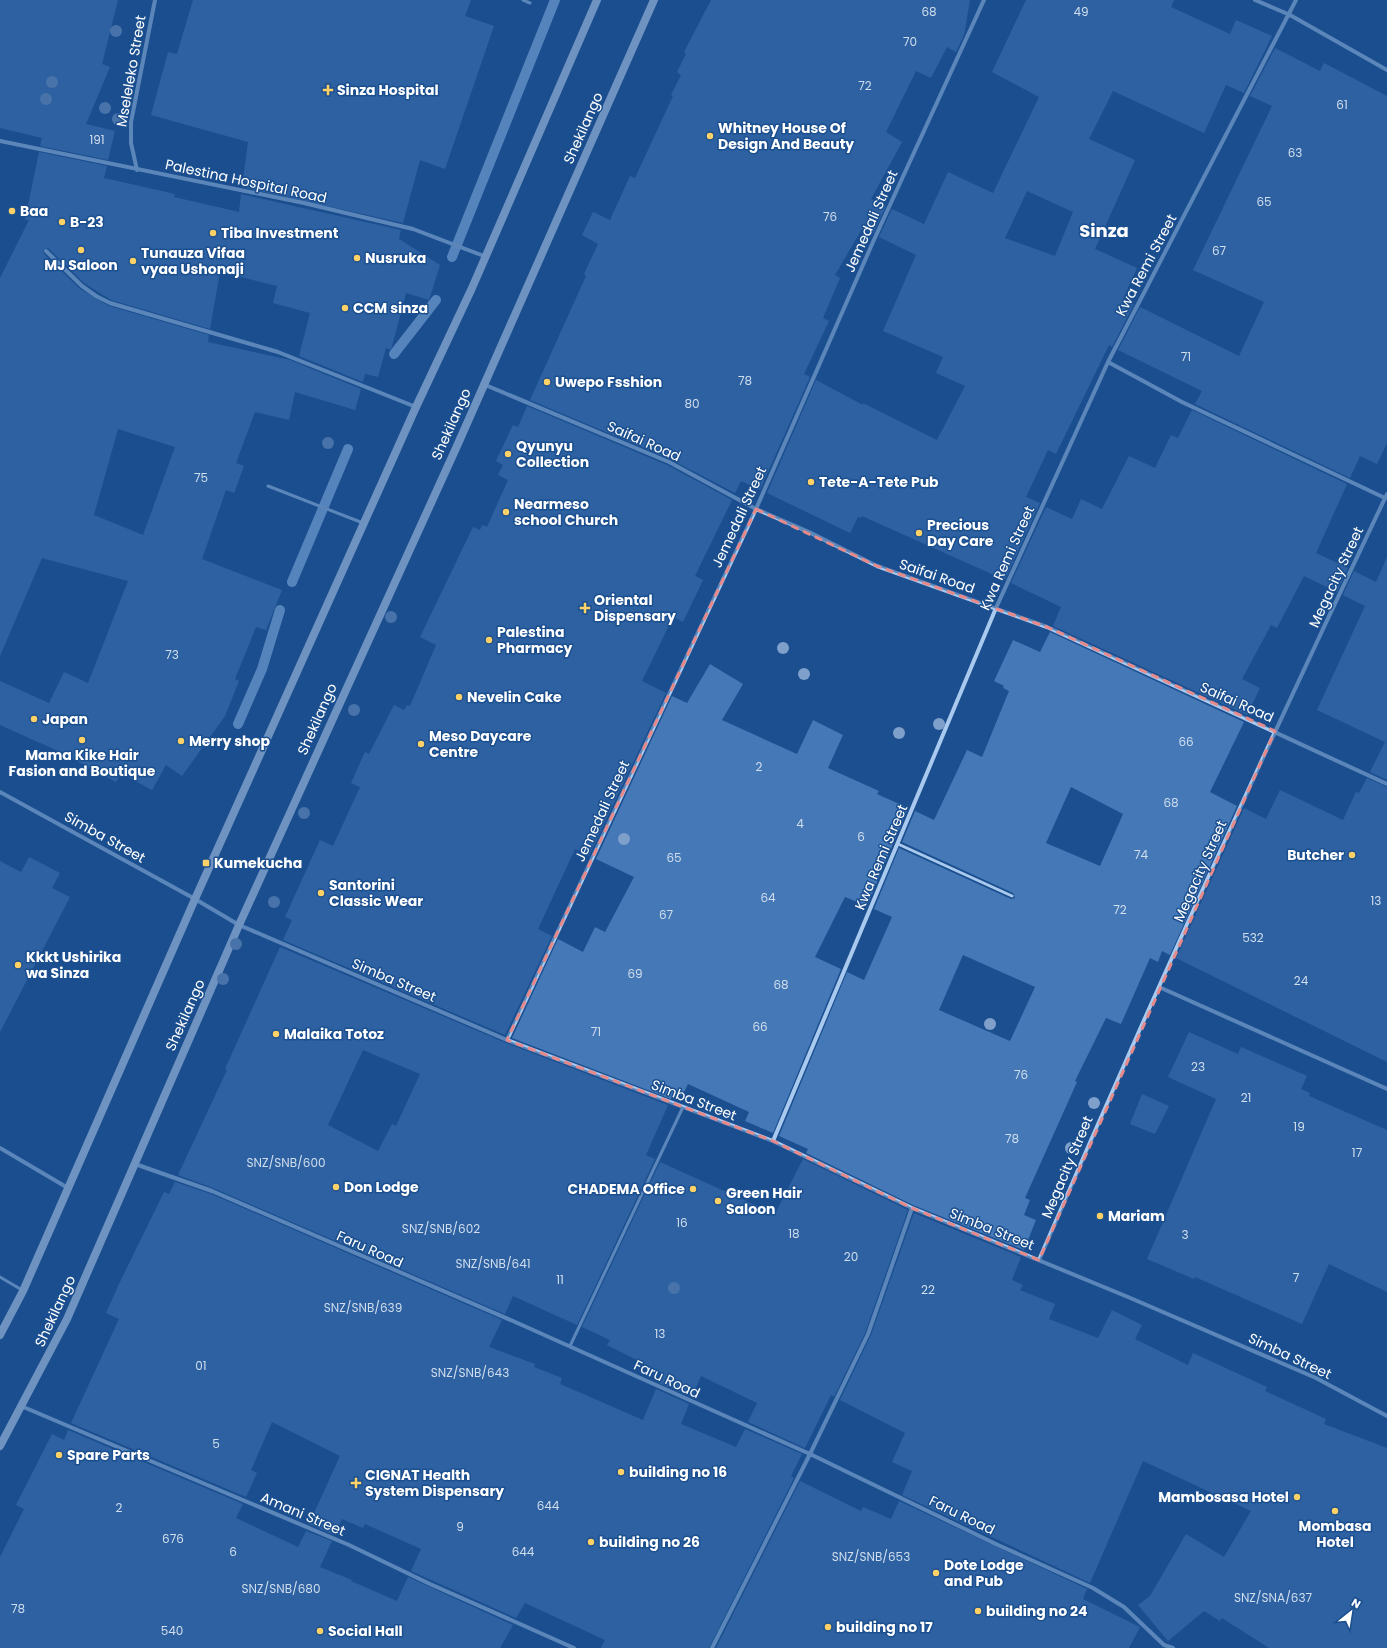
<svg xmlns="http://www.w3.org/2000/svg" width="1387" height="1648" viewBox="0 0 1387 1648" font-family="Poppins,sans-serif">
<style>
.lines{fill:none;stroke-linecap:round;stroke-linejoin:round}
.stream{stroke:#9cc4f0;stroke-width:10}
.building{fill:#4478b7;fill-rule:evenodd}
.lane{stroke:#a9c9ee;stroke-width:3}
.street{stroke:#a9c9ee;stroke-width:4}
.secondary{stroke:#d6e6fa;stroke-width:8}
.tree{fill:#7ea0ca}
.marked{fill:none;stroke:#e88989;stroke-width:3;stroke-dasharray:8 5;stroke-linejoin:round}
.poi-dot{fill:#ffd166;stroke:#1b4f8f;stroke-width:1.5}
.labels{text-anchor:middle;stroke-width:3;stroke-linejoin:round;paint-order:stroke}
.number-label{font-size:12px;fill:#d0dded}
.street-label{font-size:14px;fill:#fff;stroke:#1b4f8f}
.poi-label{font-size:14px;font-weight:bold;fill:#fff;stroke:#1b4f8f;text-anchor:start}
.district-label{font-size:18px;font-weight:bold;fill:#fff;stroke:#1b4f8f}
</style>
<rect width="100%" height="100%" fill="#1b4f8f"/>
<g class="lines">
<path class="stream" d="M 452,257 L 555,0
M 394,354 L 436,300
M 292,582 L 348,449
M 238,724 L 262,669 L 280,610"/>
</g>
<path class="building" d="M 0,0 L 118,0 L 102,64 L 110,67 L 86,124 L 115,131 L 108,160 L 40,146 L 42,138 L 0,128 Z
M 193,0 L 471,0 L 465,16 L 494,26 L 445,169 L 420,160 L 403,223 L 242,187 L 248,142 L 151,115 L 168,52 L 177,54 Z
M 711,0 L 970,0 L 964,35 L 956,52 L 947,47 L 931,78 L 916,71 L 886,132 L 902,142 L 871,199 L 886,206 L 873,234 L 862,229 L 835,275 L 840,278 L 823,318 L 829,321 L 804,374 L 810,377 L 760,490 L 741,481 L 735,493 L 670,459 L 530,400 L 586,276 L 584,274 L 598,244 L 582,235 L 593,212 L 610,220 L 630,176 L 635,178 L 673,96 L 671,95 L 681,75 L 677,72 L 686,54 L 684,52 Z
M 1026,0 L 1174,0 L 1171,7 L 1230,34 L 1236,20 L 1272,36 L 1244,93 L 1226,85 L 1204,133 L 1113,91 L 1089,139 L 1135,160 L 1095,249 L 1137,268 L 1123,299 L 1134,304 L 1112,347 L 1109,345 L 1056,454 L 1048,450 L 1026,497 L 1040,503 L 1005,580 L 862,516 L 861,518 L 858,517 L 850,533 L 767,493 L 816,380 L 863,405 L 863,403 L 937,440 L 965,386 L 936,373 L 943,357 L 883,331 L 916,255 L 879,237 L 892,209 L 924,224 L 948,172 L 993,193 L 1039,97 L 992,72 ZM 1027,191 L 1073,212 L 1055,256 L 1005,238 Z
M 1275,48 L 1320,71 L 1324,63 L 1387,96 L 1387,443 L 1377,464 L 1360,456 L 1350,478 L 1195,404 L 1202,391 L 1118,350 L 1140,307 L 1239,356 L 1264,302 L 1193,270 L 1272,106 L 1250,96 Z
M 39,152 L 107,166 L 104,178 L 175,194 L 174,197 L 239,212 L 241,194 L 401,230 L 399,239 L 440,265 L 429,300 L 406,293 L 391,350 L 386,348 L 378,377 L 365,374 L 363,382 L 299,356 L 310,313 L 273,303 L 277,286 L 220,272 L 210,329 L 111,300 L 84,283 L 48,248 L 43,250 L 44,254 L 80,289 L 109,306 L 209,335 L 208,342 L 290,360 L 361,389 L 355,410 L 295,392 L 289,420 L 255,412 L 236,463 L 244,466 L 234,493 L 226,490 L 202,559 L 282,590 L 266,630 L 256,627 L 235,679 L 239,681 L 225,716 L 182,776 L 166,765 L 152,790 L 121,773 L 116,782 L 58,751 L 0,725 L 0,681 L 49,703 L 64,672 L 88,683 L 128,581 L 42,558 L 0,656 L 0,278 L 29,220 L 25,220 ZM 118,429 L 175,447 L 143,535 L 94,515 Z
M 527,406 L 667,465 L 732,500 L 695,576 L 703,580 L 683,622 L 673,617 L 642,681 L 666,693 L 589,856 L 575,849 L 538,929 L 552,936 L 505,1035 L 283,940 L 292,920 L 285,917 L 320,840 L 333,846 L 360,787 L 351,783 L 365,752 L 369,754 L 394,705 L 404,710 L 407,705 L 410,706 L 436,645 L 420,637 L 473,527 L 480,530 L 482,525 L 487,527 L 508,480 L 498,475 L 503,465 L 496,461 L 513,425 L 518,427 Z
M 1192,410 L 1347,484 L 1316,553 L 1348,568 L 1337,592 L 1304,576 L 1277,628 L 1271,625 L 1242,679 L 1260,688 L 1247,715 L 1053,626 L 1061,607 L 1011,583 L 1046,507 L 1072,519 L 1081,499 L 1102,509 L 1129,456 L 1155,468 L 1171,435 L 1178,438 Z
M 1387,557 L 1387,780 L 1370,772 L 1385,742 L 1317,710 L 1365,606 L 1343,595 L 1354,571 L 1376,582 Z
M 1050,632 L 1244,722 L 1210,792 L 1237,806 L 1170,955 L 1162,951 L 1158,962 L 1150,958 L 1121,1024 L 1106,1018 L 1075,1081 L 1077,1082 L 1025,1198 L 1030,1200 L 1024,1215 L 1036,1220 L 1024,1250 L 913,1205 L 806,1153 L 808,1149 L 779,1136 L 847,972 L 864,980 L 892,917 L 874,909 L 899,848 L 1011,899 L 1015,898 L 1013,893 L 902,842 L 915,811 L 934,820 L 967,750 L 982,757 L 1009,691 L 1003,688 L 1004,686 L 994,681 L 1013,640 L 1040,652 ZM 1071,787 L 1123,814 L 1100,866 L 1046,843 ZM 963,955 L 1035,987 L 1010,1041 L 939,1010 Z
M 710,664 L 743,684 L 722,720 L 797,754 L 813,720 L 843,735 L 828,768 L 879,791 L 877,794 L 908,808 L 867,906 L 845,897 L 815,957 L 841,969 L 773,1133 L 745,1121 L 749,1112 L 688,1084 L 682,1096 L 674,1092 L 671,1099 L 512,1038 L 558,939 L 583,952 L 595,927 L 605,932 L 634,877 L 596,859 L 672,696 L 687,703 Z
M 1367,778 L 1387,787 L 1387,1062 L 1176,958 L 1244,808 L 1266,819 L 1280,790 L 1343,820 L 1356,792 L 1359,793 Z
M 29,857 L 60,873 L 52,888 L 70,897 L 0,1032 L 0,861 L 21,872 Z
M 280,947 L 506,1043 L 668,1105 L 646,1155 L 655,1159 L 577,1325 L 513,1296 L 505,1314 L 213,1188 L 178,1175 L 227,1070 L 225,1069 ZM 363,1050 L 420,1074 L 396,1126 L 392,1124 L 378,1151 L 328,1125 Z
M 1189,1032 L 1238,1054 L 1241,1047 L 1307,1076 L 1301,1089 L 1310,1093 L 1309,1096 L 1387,1130 L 1387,1292 L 1329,1264 L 1302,1324 L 1195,1277 L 1194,1279 L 1147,1259 L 1216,1099 L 1168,1077 Z
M 1142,1094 L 1169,1106 L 1155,1134 L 1130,1124 Z
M 803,1159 L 908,1210 L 865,1333 L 834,1397 L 831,1395 L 805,1448 L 748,1422 L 757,1403 L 701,1376 L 692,1397 L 659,1383 L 663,1373 L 607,1345 L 610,1340 L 582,1327 L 660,1162 L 775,1214 Z
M 175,1182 L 211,1194 L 502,1320 L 489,1347 L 535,1364 L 534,1367 L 562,1378 L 560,1384 L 643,1420 L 656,1389 L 689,1404 L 681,1424 L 736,1447 L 745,1429 L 802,1454 L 791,1476 L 794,1478 L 709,1648 L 601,1648 L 605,1640 L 525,1603 L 516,1618 L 411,1571 L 421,1549 L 365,1524 L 363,1528 L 342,1519 L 334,1535 L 309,1524 L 340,1456 L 272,1422 L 251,1470 L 257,1473 L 246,1497 L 71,1423 L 119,1319 L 106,1313 L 119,1284 L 164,1192 L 169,1194 Z
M 914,1213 L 1021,1257 L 1012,1280 L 1023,1285 L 1020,1290 L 1055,1304 L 1049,1319 L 1098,1338 L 1112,1310 L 1142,1325 L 1135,1339 L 1188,1365 L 1193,1353 L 1267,1387 L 1265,1391 L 1326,1419 L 1324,1424 L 1387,1448 L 1387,1648 L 1269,1648 L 1222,1618 L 1220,1621 L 1204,1611 L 1168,1641 L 1138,1605 L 1150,1596 L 1186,1534 L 1224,1557 L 1251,1511 L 1143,1461 L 1090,1583 L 902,1495 L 912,1471 L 892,1462 L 905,1433 L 840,1400 L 871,1335 Z
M 68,1430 L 243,1504 L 236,1518 L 298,1547 L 306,1531 L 332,1541 L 320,1567 L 352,1580 L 351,1581 L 397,1601 L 408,1577 L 513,1625 L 500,1648 L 0,1648 L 0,1557 L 24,1509 L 16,1505 L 52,1434 L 64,1440 Z
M 800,1481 L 861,1511 L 863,1507 L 891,1519 L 899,1501 L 1087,1589 L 1083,1599 L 1140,1627 L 1129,1648 L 716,1648 Z"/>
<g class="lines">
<path class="lane" d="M 523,0 L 530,3
M 268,486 L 363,523
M 898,844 L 1012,896
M 0,1277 L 22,1290
M 570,1346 L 683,1107"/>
<path class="street" d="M 1255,0 L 1290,15 L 1387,70
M 0,141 L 304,203 L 413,229 L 484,256
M 137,170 L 131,143 L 131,122 L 155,0
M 46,251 L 82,286 L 96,296 L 110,303 L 278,352 L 416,407
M 1108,362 L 1182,402 L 1385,498
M 483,384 L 669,462 L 756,509 L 809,532 L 877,566 L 1047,627 L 1387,784
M 0,792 L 195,899 L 239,925 L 507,1040 L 773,1141 L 912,1208 L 1128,1297 L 1316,1378 L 1387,1416
M 1159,987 L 1387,1089
M 507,1040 L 756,509 L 873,242 L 984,0
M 773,1141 L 996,608 L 1108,362 L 1296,0
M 0,1148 L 68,1188
M 135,1164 L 212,1191 L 513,1321 L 810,1454 L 998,1545 L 1093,1588 L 1124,1607 L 1164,1645 L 1173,1648
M 1039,1260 C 1150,1002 1266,747 1387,494
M 21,1406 L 349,1545 L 430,1584 L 574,1648
M 712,1648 L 810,1454 L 868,1334 L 912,1208"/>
<path class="secondary" d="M 0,1335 L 23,1291 L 195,899 L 416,407 L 472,288 L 597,0
M 0,1446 L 67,1319 L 239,925 L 457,446 L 654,0"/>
</g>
<g class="tree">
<circle cx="116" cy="31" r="6"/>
<circle cx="52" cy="82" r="6"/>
<circle cx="46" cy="99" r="6"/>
<circle cx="105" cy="108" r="6"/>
<circle cx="118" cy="119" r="6"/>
<circle cx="328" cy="443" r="6"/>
<circle cx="391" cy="617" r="6"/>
<circle cx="783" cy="648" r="6"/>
<circle cx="804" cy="674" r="6"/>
<circle cx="354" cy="710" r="6"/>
<circle cx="939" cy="724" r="6"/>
<circle cx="899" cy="733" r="6"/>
<circle cx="304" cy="813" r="6"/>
<circle cx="624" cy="839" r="6"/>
<circle cx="274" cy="902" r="6"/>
<circle cx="236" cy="944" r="6"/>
<circle cx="223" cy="979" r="6"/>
<circle cx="990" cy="1024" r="6"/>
<circle cx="1094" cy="1103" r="6"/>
<circle cx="1071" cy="1148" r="6"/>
<circle cx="674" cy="1288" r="6"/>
</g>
<path d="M0 0H1387V1648H0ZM 756,509 L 877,566 L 1047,627 L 1275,731 L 1039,1260 L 912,1208 L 773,1141 L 507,1040 Z" fill="#1b4f8f" fill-opacity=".55" fill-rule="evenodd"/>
<path class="marked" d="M 756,509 L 877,566 L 1047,627 L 1275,731 L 1039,1260 L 912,1208 L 773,1141 L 507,1040 Z"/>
<g class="poi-dot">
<path d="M326 84h4v4h4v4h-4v4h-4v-4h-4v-4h4z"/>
<circle cx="710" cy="136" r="4"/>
<circle cx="12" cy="211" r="4"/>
<circle cx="62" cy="222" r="4"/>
<circle cx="213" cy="233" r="4"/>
<circle cx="81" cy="250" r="4"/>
<circle cx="357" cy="258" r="4"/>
<circle cx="133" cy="261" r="4"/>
<circle cx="345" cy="308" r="4"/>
<circle cx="547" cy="382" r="4"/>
<circle cx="508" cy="454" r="4"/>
<circle cx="811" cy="482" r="4"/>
<circle cx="506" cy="512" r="4"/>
<circle cx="919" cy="533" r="4"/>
<path d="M583 602h4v4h4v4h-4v4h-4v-4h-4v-4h4z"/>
<circle cx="489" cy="640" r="4"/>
<circle cx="459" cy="697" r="4"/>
<circle cx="34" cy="719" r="4"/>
<circle cx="82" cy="740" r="4"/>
<circle cx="181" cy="741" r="4"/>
<circle cx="421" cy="744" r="4"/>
<circle cx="1352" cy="855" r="4"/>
<rect x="202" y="859" width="8" height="8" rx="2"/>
<circle cx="321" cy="893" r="4"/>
<circle cx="18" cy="965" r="4"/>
<circle cx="276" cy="1034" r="4"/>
<circle cx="336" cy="1187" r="4"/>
<circle cx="693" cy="1189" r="4"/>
<circle cx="718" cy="1201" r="4"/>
<circle cx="1100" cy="1216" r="4"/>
<circle cx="59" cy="1455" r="4"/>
<circle cx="621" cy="1472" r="4"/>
<path d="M354 1477h4v4h4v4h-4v4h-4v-4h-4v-4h4z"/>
<circle cx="1297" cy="1497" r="4"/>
<circle cx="1335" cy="1511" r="4"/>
<circle cx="591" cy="1542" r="4"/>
<circle cx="936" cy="1573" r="4"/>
<circle cx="978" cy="1611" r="4"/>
<circle cx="828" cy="1627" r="4"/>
<circle cx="320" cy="1631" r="4"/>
</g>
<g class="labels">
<g class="number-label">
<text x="929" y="16">68</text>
<text x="1081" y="16">49</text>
<text x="910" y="46">70</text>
<text x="865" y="90">72</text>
<text x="1342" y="109">61</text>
<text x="97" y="144">191</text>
<text x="1295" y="157">63</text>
<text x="1264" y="206">65</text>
<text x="830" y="221">76</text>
<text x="1219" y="255">67</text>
<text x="1186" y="361">71</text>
<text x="745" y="385">78</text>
<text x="692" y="408">80</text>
<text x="201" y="482">75</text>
<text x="172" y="659">73</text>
<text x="1186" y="746">66</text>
<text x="759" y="771">2</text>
<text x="1171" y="807">68</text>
<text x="800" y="828">4</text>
<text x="861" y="841">6</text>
<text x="1141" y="859">74</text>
<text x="674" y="862">65</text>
<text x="768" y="902">64</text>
<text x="1376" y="905">13</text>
<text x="1120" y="914">72</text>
<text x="666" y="919">67</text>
<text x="1253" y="942">532</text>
<text x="635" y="978">69</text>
<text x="1301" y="985">24</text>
<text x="781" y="989">68</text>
<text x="760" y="1031">66</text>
<text x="596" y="1036">71</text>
<text x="1198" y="1071">23</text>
<text x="1021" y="1079">76</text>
<text x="1246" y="1102">21</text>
<text x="1299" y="1131">19</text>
<text x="1012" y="1143">78</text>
<text x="1357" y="1157">17</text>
<text x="286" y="1167">SNZ/SNB/600</text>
<text x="682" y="1227">16</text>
<text x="441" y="1233">SNZ/SNB/602</text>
<text x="794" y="1238">18</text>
<text x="1185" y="1239">3</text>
<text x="851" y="1261">20</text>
<text x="493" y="1268">SNZ/SNB/641</text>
<text x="1296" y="1282">7</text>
<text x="560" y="1284">11</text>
<text x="928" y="1294">22</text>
<text x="363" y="1312">SNZ/SNB/639</text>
<text x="660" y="1338">13</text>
<text x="201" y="1370">01</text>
<text x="470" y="1377">SNZ/SNB/643</text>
<text x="216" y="1448">5</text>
<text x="548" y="1510">644</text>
<text x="119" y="1512">2</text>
<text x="460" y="1531">9</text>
<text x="173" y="1543">676</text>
<text x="233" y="1556">6</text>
<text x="523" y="1556">644</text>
<text x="871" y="1561">SNZ/SNB/653</text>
<text x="281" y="1593">SNZ/SNB/680</text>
<text x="1273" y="1602">SNZ/SNA/637</text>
<text x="18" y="1613">78</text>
<text x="172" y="1635">540</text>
</g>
<g class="street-label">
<text transform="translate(131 71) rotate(-80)" y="5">Mseleleko Street</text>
<text transform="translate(583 128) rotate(-66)" y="5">Shekilango</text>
<text transform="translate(246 181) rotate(12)" y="5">Palestina Hospital Road</text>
<text transform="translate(871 221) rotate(-66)" y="5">Jemedali Street</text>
<text transform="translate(1146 265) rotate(-62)" y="5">Kwa Remi Street</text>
<text transform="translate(451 424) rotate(-66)" y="5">Shekilango</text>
<text transform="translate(644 441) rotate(24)" y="5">Saifai Road</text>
<text transform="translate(739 517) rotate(-65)" y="5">Jemedali Street</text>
<text transform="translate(1007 558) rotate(-66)" y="5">Kwa Remi Street</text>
<text transform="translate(937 576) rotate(19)" y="5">Saifai Road</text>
<text transform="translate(1336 577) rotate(-65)" y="5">Megacity Street</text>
<text transform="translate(1237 702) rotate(24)" y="5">Saifai Road</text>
<text transform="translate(317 719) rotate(-66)" y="5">Shekilango</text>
<text transform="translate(602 811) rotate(-65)" y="5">Jemedali Street</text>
<text transform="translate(105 837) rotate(29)" y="5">Simba Street</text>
<text transform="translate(881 857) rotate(-67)" y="5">Kwa Remi Street</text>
<text transform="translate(1200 871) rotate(-66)" y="5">Megacity Street</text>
<text transform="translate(394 980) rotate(23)" y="5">Simba Street</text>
<text transform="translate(185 1015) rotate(-66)" y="5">Shekilango</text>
<text transform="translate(694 1100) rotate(21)" y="5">Simba Street</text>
<text transform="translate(1067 1167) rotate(-67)" y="5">Megacity Street</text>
<text transform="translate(992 1229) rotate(22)" y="5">Simba Street</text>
<text transform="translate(370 1249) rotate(24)" y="5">Faru Road</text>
<text transform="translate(55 1311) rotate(-65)" y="5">Shekilango</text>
<text transform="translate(1290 1356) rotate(25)" y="5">Simba Street</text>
<text transform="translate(667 1379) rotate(25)" y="5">Faru Road</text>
<text transform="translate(303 1514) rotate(23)" y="5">Amani Street</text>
<text transform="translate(962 1515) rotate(26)" y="5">Faru Road</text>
</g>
<g class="poi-label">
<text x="337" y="95">Sinza Hospital</text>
<text x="718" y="133">Whitney House Of<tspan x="718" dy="16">Design And Beauty</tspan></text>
<text x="20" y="216">Baa</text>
<text x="70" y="227">B-23</text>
<text x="221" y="238">Tiba Investment</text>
<text x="141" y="258">Tunauza Vifaa<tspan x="141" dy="16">vyaa Ushonaji</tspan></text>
<text x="365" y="263">Nusruka</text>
<text x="81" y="270" text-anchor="middle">MJ Saloon</text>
<text x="353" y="313">CCM sinza</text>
<text x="555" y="387">Uwepo Fsshion</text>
<text x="516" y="451">Qyunyu<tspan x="516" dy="16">Collection</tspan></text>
<text x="819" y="487">Tete-A-Tete Pub</text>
<text x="514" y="509">Nearmeso<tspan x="514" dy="16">school Church</tspan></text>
<text x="927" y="530">Precious<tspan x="927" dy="16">Day Care</tspan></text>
<text x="594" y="605">Oriental<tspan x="594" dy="16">Dispensary</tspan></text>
<text x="497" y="637">Palestina<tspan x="497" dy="16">Pharmacy</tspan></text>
<text x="467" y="702">Nevelin Cake</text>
<text x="42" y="724">Japan</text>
<text x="429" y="741">Meso Daycare<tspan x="429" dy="16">Centre</tspan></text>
<text x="189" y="746">Merry shop</text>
<text x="82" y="760" text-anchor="middle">Mama Kike Hair<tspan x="82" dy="16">Fasion and Boutique</tspan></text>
<text x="1344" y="860" text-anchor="end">Butcher</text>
<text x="214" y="868">Kumekucha</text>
<text x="329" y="890">Santorini<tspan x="329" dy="16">Classic Wear</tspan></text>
<text x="26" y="962">Kkkt Ushirika<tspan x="26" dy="16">wa Sinza</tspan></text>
<text x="284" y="1039">Malaika Totoz</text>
<text x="344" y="1192">Don Lodge</text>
<text x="685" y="1194" text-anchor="end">CHADEMA Office</text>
<text x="726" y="1198">Green Hair<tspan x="726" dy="16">Saloon</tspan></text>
<text x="1108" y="1221">Mariam</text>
<text x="67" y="1460">Spare Parts</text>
<text x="629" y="1477">building no 16</text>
<text x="365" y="1480">CIGNAT Health<tspan x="365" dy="16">System Dispensary</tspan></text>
<text x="1289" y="1502" text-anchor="end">Mambosasa Hotel</text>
<text x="1335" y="1531" text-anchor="middle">Mombasa<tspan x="1335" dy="16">Hotel</tspan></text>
<text x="599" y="1547">building no 26</text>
<text x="944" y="1570">Dote Lodge<tspan x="944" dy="16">and Pub</tspan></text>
<text x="986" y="1616">building no 24</text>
<text x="836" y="1632">building no 17</text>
<text x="328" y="1636">Social Hall</text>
</g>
<g class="district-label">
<text x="1104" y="237">Sinza</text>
</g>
</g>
<g transform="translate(1351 1612) rotate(30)" stroke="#1b4f8f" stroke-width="3" paint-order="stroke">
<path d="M0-3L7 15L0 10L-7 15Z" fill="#ffffff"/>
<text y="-6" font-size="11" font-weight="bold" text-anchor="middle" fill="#ffffff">N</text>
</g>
</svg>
